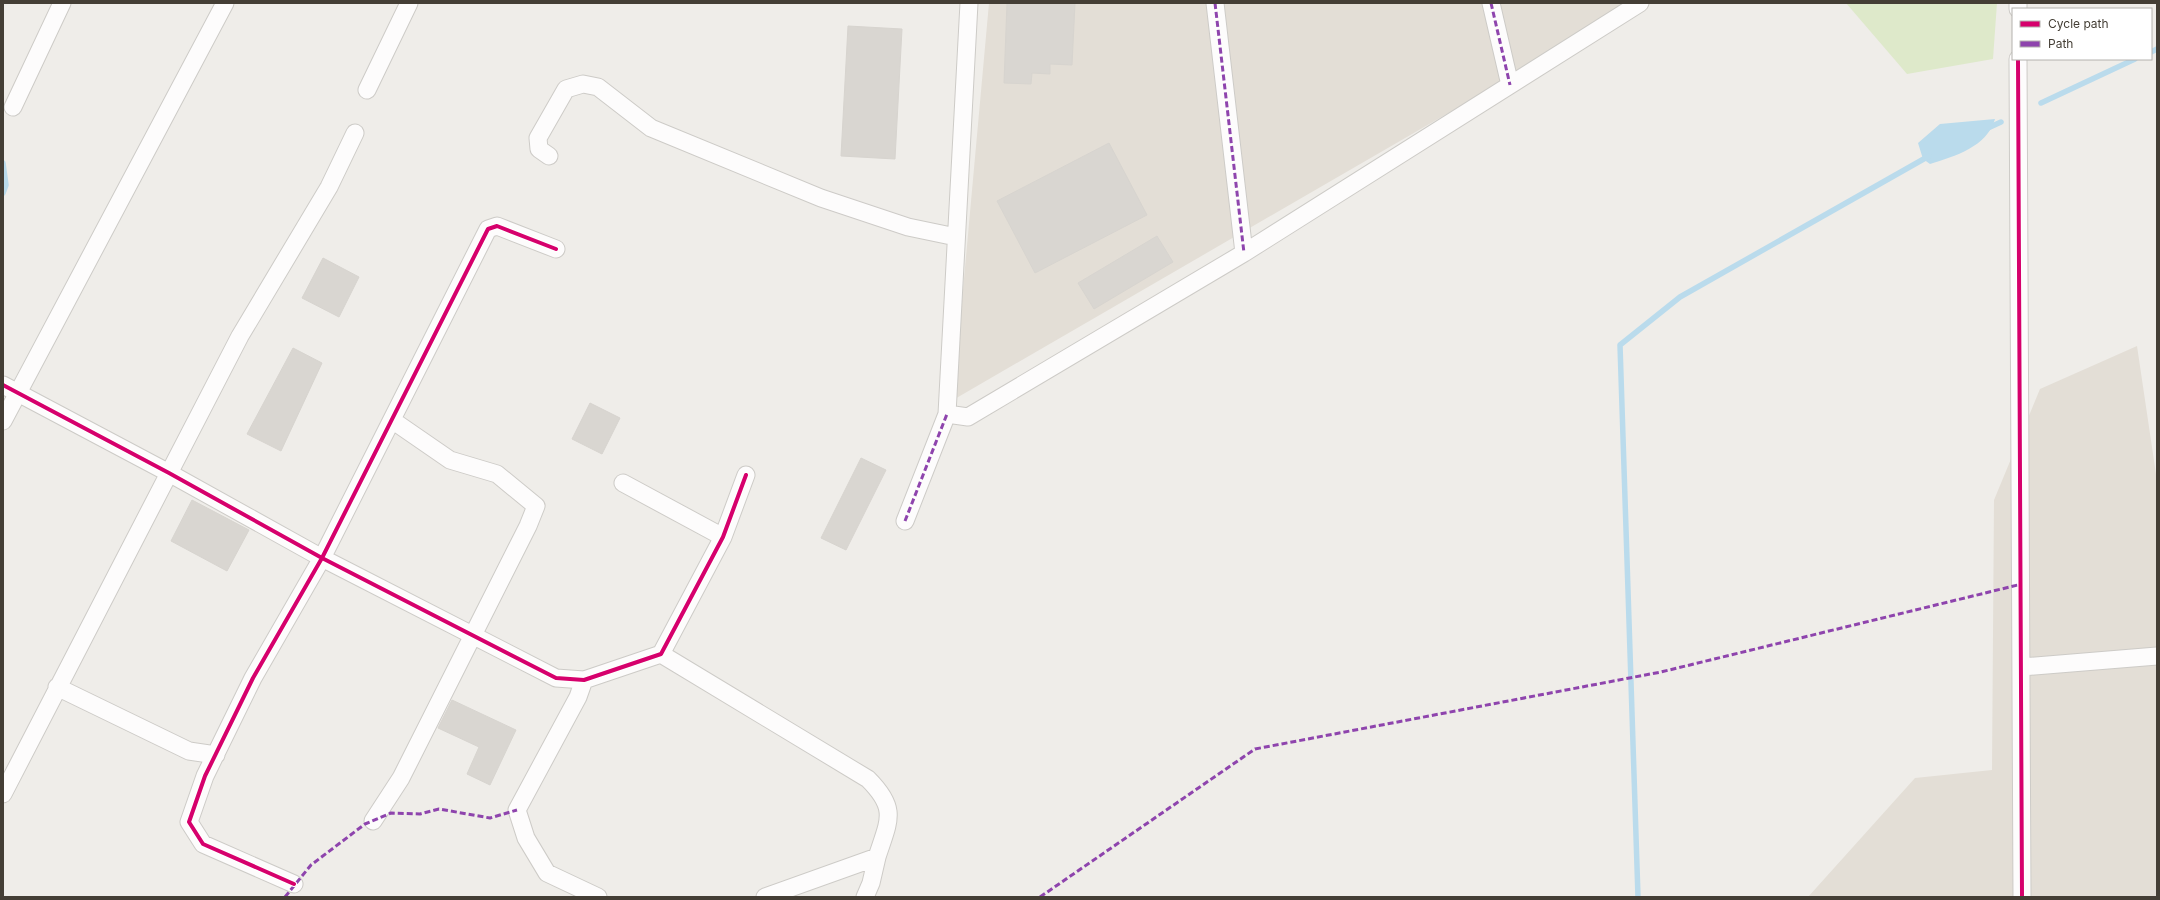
<svg xmlns="http://www.w3.org/2000/svg" width="2160" height="900" viewBox="0 0 2160 900" font-family="Inter,sans-serif">
<style>
.residential{fill:#e3ded6}
.green{fill:#dee9ca}
.water{fill:#badbec}
.lines{fill:none;stroke-linecap:round;stroke-linejoin:round}
.stream{stroke:#badbec;stroke-width:5.5}
.building{fill:#d9d6d1;stroke:#d7d4cf}
.minor-casing{stroke:#cdcbc7;stroke-width:19}
.minor{stroke:#fdfcfc;stroke-width:17}
.quiet{stroke:#8e44ad;stroke-width:3;stroke-dasharray:6 3;stroke-linecap:butt}
.cycleway-casing{stroke:#fff;stroke-width:6}
.cycleway{stroke:#d6006c;stroke-width:4}
</style>
<rect width="100%" height="100%" fill="#efede9"/>
<path class="residential" d="M 989,3 L 1638,3 L 953,400 Z
M 2137,346 L 2157,481 L 2157,897 L 1808,897 L 1915,778 L 1992,770 L 1994,500 L 2040,389 Z"/>
<path class="green" d="M 1846,3 L 1997,3 L 1993,59 L 1907,74 Z"/>
<path class="water" d="M 1995,119 C 1987,147 1955,156 1930,164 L 1923,159 L 1918,143 L 1940,124 Z"/>
<g class="lines">
<path class="stream" d="M 2151,52 L 2157,49
M 2041,103 L 2135,59
M 1988,128 L 2001,122
M 3,163 L 6,185 L 3,193
M 1638,897 L 1620,345 L 1680,297 L 1929,156"/>
</g>
<path class="building" d="M 1007,3 L 1075,3 L 1072,65 L 1050,64 L 1050,74 L 1032,73 L 1031,84 L 1004,83 Z
M 848,26 L 902,29 L 895,159 L 841,156 Z
M 1109,143 L 1147,215 L 1035,273 L 997,201 Z
M 1157,236 L 1173,262 L 1094,309 L 1078,283 Z
M 323,258 L 359,277 L 339,317 L 302,298 Z
M 293,348 L 322,363 L 281,451 L 247,434 Z
M 590,403 L 620,418 L 602,454 L 572,439 Z
M 861,458 L 886,470 L 846,550 L 821,538 Z
M 192,500 L 249,530 L 227,571 L 171,541 Z
M 452,700 L 516,730 L 490,785 L 467,774 L 479,747 L 438,728 Z"/>
<g class="lines">
<defs>
<path id="minor" d="M 1215,3 L 1244,253
M 1491,3 L 1510,85
M 2018,3 L 2018,9
M 2018,59 L 2022,897
M 367,90 L 409,3
M 13,107 L 62,3
M 549,156 L 539,149 L 538,138 L 566,89 L 583,84 L 598,87 L 651,128 L 821,198 L 908,227 L 956,237
M 3,385 L 169,473 L 322,558 L 556,678 L 584,680 L 661,654 L 723,537 L 746,475
M 947,414 L 968,417 L 1244,253 L 1640,3
M 3,421 L 225,3
M 623,483 L 723,537
M 905,521 L 947,414 L 969,3
M 661,654 L 868,779 C 898,809 889,820 877,857 L 765,897
M 2022,667 L 2157,656
M 584,680 L 578,697 L 517,810 L 526,838 L 547,873 L 598,897
M 57,687 L 189,751 L 216,755
M 3,794 L 240,336 L 329,187 L 355,133
M 373,821 L 401,778 L 528,526 L 536,506 L 497,474 L 450,460 L 392,420
M 294,884 L 203,844 L 189,822 L 205,776 L 253,678 L 322,558 L 488,229 L 497,226 L 556,249
M 865,897 L 871,883 L 877,857"/>
</defs>
<use href="#minor" class="minor-casing"/>
<use href="#minor" class="minor"/>
<path class="quiet" d="M 1215,3 L 1244,253
M 1491,3 L 1510,85
M 905,521 L 947,414
M 285,897 L 311,865 L 365,824 L 391,813 L 420,814 L 439,809 L 490,818 L 517,810
M 1040,897 L 1255,749 L 1661,672 L 2022,584"/>
<defs>
<path id="cycleway" d="M 2018,59 L 2022,897
M 3,385 L 169,473 L 322,558 L 556,678 L 584,680 L 661,654 L 723,537 L 746,475
M 294,884 L 203,844 L 189,822 L 205,776 L 253,678 L 322,558 L 488,229 L 497,226 L 556,249"/>
</defs>
<use href="#cycleway" class="cycleway-casing"/>
<use href="#cycleway" class="cycleway"/>
</g>
<rect width="2160" height="900" fill="none" stroke="#443e35" stroke-width="8"/>
<rect x="2012" y="8" width="140" height="52" fill="#ffffff" stroke="#b4b2ae"/>
<rect x="2020" y="21" width="20" height="6" fill="#d6006c" stroke="#b4b2ae"/>
<text x="2048" y="28" font-size="12" fill="#443e35">Cycle path</text>
<rect x="2020" y="41" width="20" height="6" fill="#8e44ad" stroke="#b4b2ae"/>
<text x="2048" y="48" font-size="12" fill="#443e35">Path</text>
</svg>
